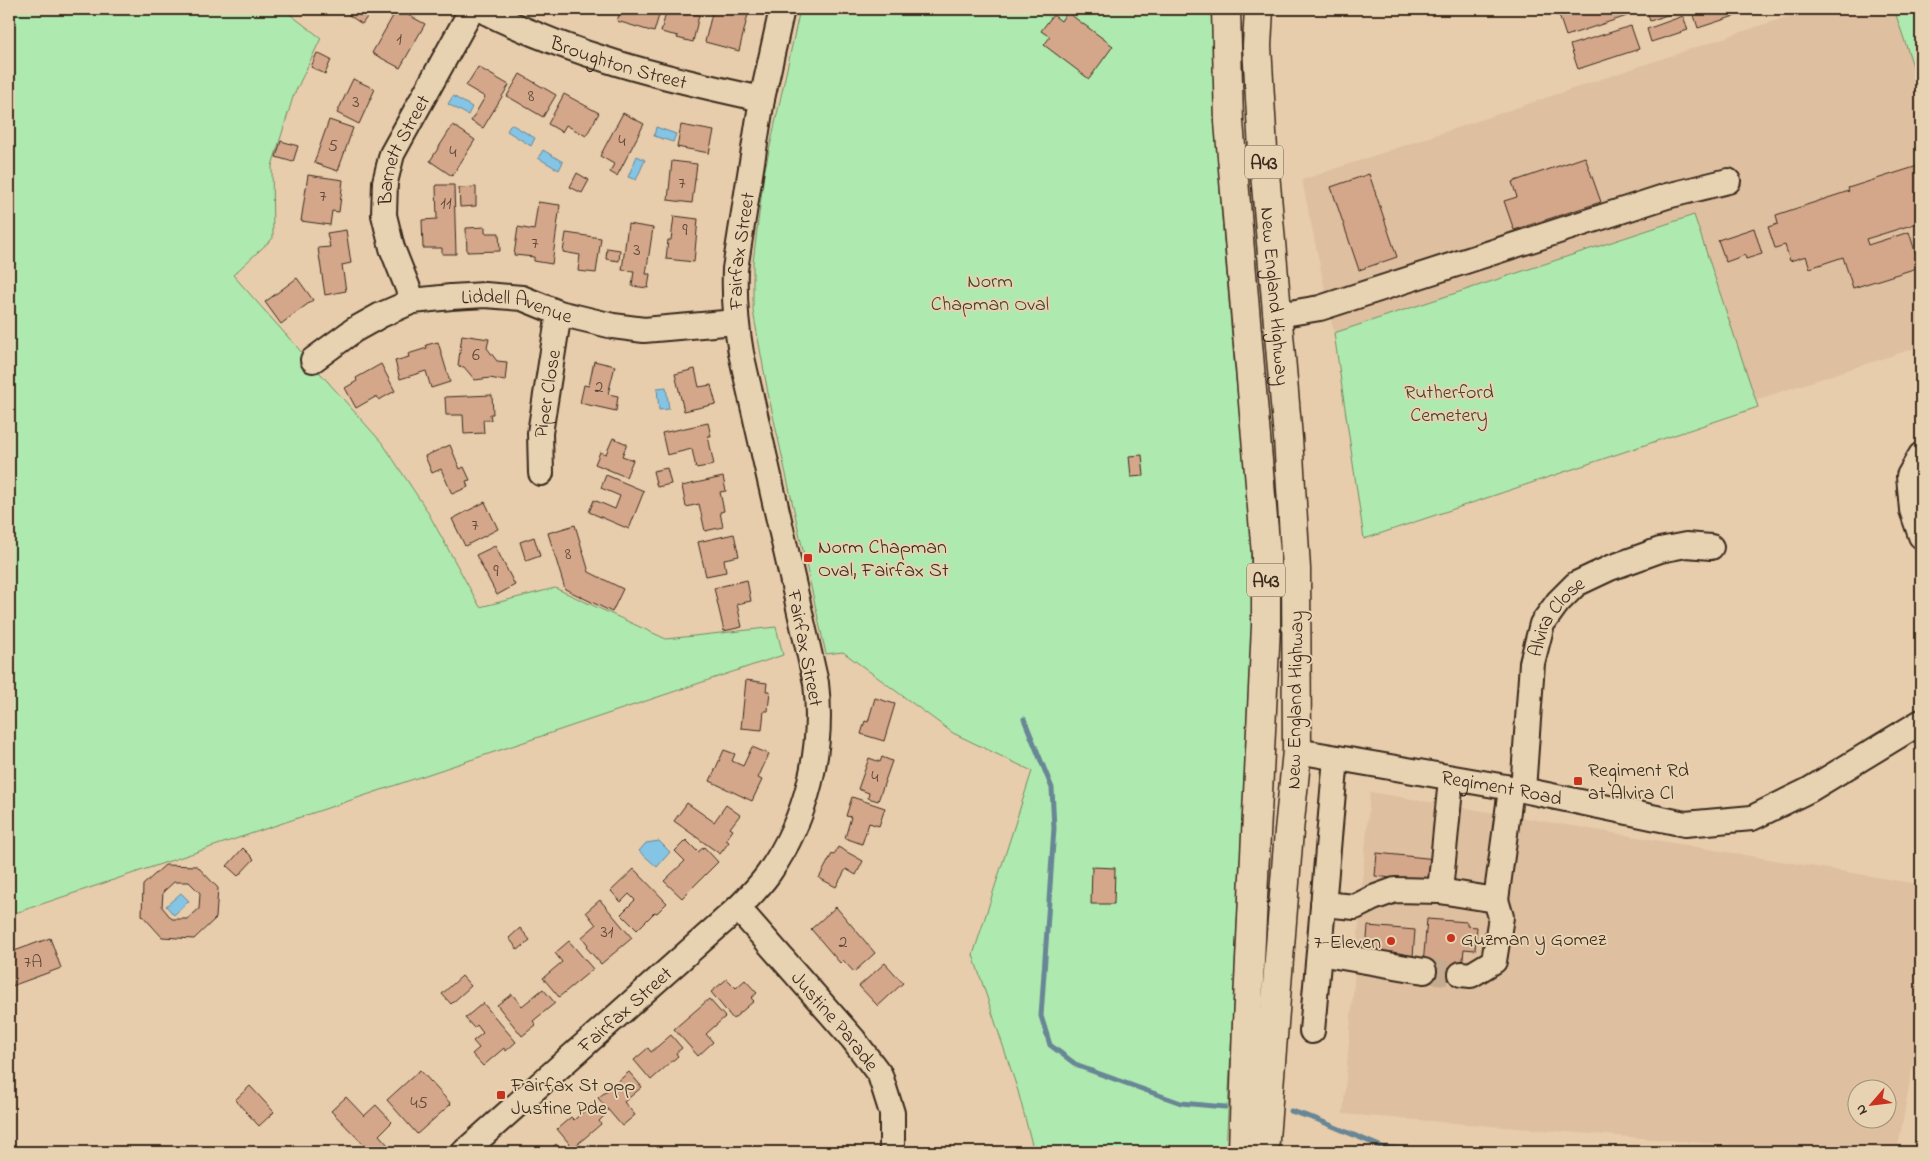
<svg xmlns="http://www.w3.org/2000/svg" width="1930" height="1161" viewBox="0 0 1930 1161" font-family="'Indie Flower',sans-serif">
<style>
.built{fill:#debf9f;fill-rule:evenodd}
.green{fill:#aee9af;stroke:#748a66}
.water{fill:#84c4e5;stroke:#678695}
.lines{fill:none;stroke-linecap:round;stroke-linejoin:round}
.stream{stroke:#678695;stroke-width:5}
.building{fill:#d4a78b;stroke:#3b2a1e;fill-rule:evenodd}
.minor-tunnel{stroke:#c5ac90;stroke-width:24;stroke-dasharray:24 12;stroke-linecap:butt}
.minor-casing{stroke:#3b2a1e;stroke-width:28}
.highway-casing{stroke:#3b2a1e;stroke-width:31}
.minor{stroke:#e7d2b1;stroke-width:24}
.highway{stroke:#e7d2b1;stroke-width:28}
.poi-dot{fill:#c8321e;stroke:#e7d2b1;stroke-width:2}
.labels{text-anchor:middle;stroke-width:4;stroke-linejoin:round;paint-order:stroke}
.number-label{font-size:18px;fill:#614939}
.shield{fill:#e7d2b1;stroke:#6f5c4a;stroke-width:1}
.shield-label{font-size:19px;font-weight:bold;fill:#3b2a1e}
.street-label{font-size:20px;fill:#3b2a1e;stroke:#e7d2b1}
.park-label{font-size:20px;fill:#463d2c;stroke:#e7d2b1}
.poi-label{font-size:20px;fill:#3b2a1e;stroke:#e7d2b1;text-anchor:start}
</style>
<rect width="100%" height="100%" fill="#e7cdac"/>
<filter id="ink" filterUnits="userSpaceOnUse"><feTurbulence type="fractalNoise" baseFrequency=".02" numOctaves="2"/><feDisplacementMap in="SourceGraphic" scale="10" xChannelSelector="R" yChannelSelector="G"/><feConvolveMatrix kernelMatrix="1 2 1 2 8 2 1 2 1" color-interpolation-filters="sRGB"/></filter>
<g filter="url(#ink)">
<path class="built" d="M 1810,9 L 1894,9 L 1921,90 L 1921,346 L 1755,400 L 1693,215 L 1334,333 L 1302,180 Z
M 1370,792 L 1917,884 L 1921,896 L 1921,1021 L 1897,1152 L 1816,1152 L 1343,1114 ZM 1858,1088 L 1888,1088 L 1888,1118 L 1858,1118 Z"/>
<path class="green" d="M 9,9 L 283,9 L 321,38 L 293,97 L 272,166 L 273,238 L 233,275 L 383,444 L 426,509 L 480,607 L 555,588 L 666,639 L 776,627 L 783,655 L 9,915 Z
M 800,9 L 1213,9 L 1220,194 L 1234,361 L 1250,509 L 1252,617 L 1226,1152 L 1034,1152 L 1018,1091 L 973,955 L 1032,771 L 953,733 L 843,652 L 826,654 L 768,393 L 753,311 L 753,262 L 764,174 Z
M 1894,9 L 1921,9 L 1921,90 Z
M 1694,215 L 1758,407 L 1364,539 L 1334,333 Z"/>
<path class="water" d="M 453,96 L 472,107 L 468,115 L 448,104 Z
M 511,124 L 535,138 L 531,146 L 507,131 Z
M 656,127 L 676,134 L 673,142 L 654,136 Z
M 543,150 L 563,162 L 559,170 L 538,158 Z
M 637,156 L 645,160 L 636,180 L 628,177 Z
M 666,387 L 669,409 L 659,410 L 657,388 Z
M 659,841 L 670,852 L 657,867 L 639,851 L 646,843 Z
M 181,893 L 189,901 L 174,915 L 166,906 Z"/>
<g class="lines">
<path class="stream" d="M 1024,719 L 1052,788 L 1054,828 L 1041,1016 L 1050,1045 L 1078,1066 L 1181,1103 L 1225,1107
M 1291,1111 L 1316,1119 L 1382,1147 L 1437,1152"/>
</g>
<path class="building" d="M 345,9 L 373,9 L 362,24 L 343,11 Z
M 397,9 L 425,24 L 400,68 L 372,53 Z
M 582,9 L 594,9 L 593,13 Z
M 621,9 L 648,9 L 660,12 L 654,32 L 617,21 Z
M 667,9 L 699,15 L 693,42 L 677,38 L 678,36 L 661,32 Z
M 713,9 L 749,10 L 739,51 L 705,42 Z
M 1568,9 L 1625,9 L 1627,16 L 1566,36 L 1558,12 Z
M 1646,9 L 1673,9 L 1675,12 L 1650,21 Z
M 1692,9 L 1756,9 L 1698,28 Z
M 1067,12 L 1113,46 L 1089,79 L 1044,45 L 1050,37 L 1041,31 L 1053,15 L 1061,21 Z
M 1683,16 L 1688,30 L 1651,42 L 1647,29 Z
M 1631,26 L 1639,49 L 1578,69 L 1570,45 Z
M 317,53 L 331,60 L 325,74 L 311,67 Z
M 478,67 L 509,85 L 483,128 L 471,121 L 485,97 L 466,86 Z
M 520,74 L 556,95 L 543,117 L 507,96 Z
M 353,79 L 375,89 L 359,124 L 337,113 Z
M 564,94 L 599,113 L 586,136 L 566,125 L 562,132 L 548,124 Z
M 623,113 L 644,124 L 617,176 L 610,172 L 614,164 L 600,156 Z
M 329,120 L 353,128 L 338,171 L 314,163 Z
M 453,125 L 475,140 L 452,176 L 430,161 Z
M 681,125 L 714,131 L 709,153 L 677,147 Z
M 281,141 L 298,146 L 293,162 L 276,157 Z
M 1585,157 L 1601,202 L 1514,230 L 1504,201 L 1517,197 L 1512,182 Z
M 672,161 L 697,164 L 692,203 L 668,200 Z
M 1921,165 L 1921,222 L 1866,239 L 1868,245 L 1909,232 L 1920,267 L 1853,288 L 1843,257 L 1810,268 L 1806,256 L 1790,261 L 1785,245 L 1775,248 L 1768,227 L 1778,224 L 1776,215 L 1849,191 L 1848,188 Z
M 577,173 L 589,180 L 582,193 L 570,187 Z
M 1369,174 L 1397,257 L 1359,270 L 1331,187 Z
M 308,175 L 343,180 L 339,212 L 332,211 L 330,225 L 301,221 Z
M 436,185 L 454,185 L 456,254 L 442,254 L 442,248 L 423,248 L 422,220 L 437,219 Z
M 476,187 L 476,206 L 460,207 L 459,188 Z
M 538,202 L 560,205 L 552,264 L 534,261 L 534,257 L 514,255 L 518,227 L 534,230 Z
M 674,216 L 698,219 L 694,262 L 666,259 L 668,240 L 671,240 Z
M 628,224 L 653,228 L 646,274 L 650,274 L 648,288 L 632,286 L 634,271 L 622,270 Z
M 485,227 L 485,233 L 499,233 L 500,251 L 467,252 L 466,228 Z
M 1754,228 L 1762,254 L 1746,259 L 1745,255 L 1726,262 L 1718,240 Z
M 346,230 L 351,263 L 342,265 L 346,291 L 325,295 L 318,248 L 330,247 L 327,233 Z
M 566,233 L 601,238 L 596,273 L 578,271 L 580,255 L 563,252 Z
M 607,248 L 620,250 L 619,261 L 606,259 Z
M 297,278 L 313,300 L 281,324 L 265,302 Z
M 462,335 L 489,339 L 487,348 L 497,361 L 507,362 L 505,381 L 490,378 L 475,380 L 464,367 L 458,366 Z
M 438,342 L 450,382 L 431,388 L 426,371 L 400,379 L 395,361 L 409,357 L 408,354 L 427,348 L 426,345 Z
M 594,361 L 615,366 L 608,394 L 618,396 L 616,411 L 580,403 L 584,385 L 589,386 Z
M 381,364 L 395,391 L 379,400 L 377,396 L 356,408 L 345,388 L 357,381 L 356,378 Z
M 695,369 L 699,387 L 711,385 L 716,404 L 684,411 L 675,374 Z
M 492,395 L 493,414 L 490,414 L 491,420 L 483,420 L 484,433 L 464,434 L 463,415 L 446,415 L 445,397 Z
M 708,423 L 711,436 L 708,436 L 714,465 L 696,468 L 692,449 L 667,455 L 662,433 Z
M 613,438 L 627,444 L 622,456 L 633,460 L 626,477 L 595,464 L 600,452 L 606,454 Z
M 450,445 L 460,469 L 464,467 L 470,480 L 466,481 L 468,487 L 452,494 L 441,469 L 432,473 L 425,456 Z
M 1142,455 L 1144,476 L 1131,477 L 1129,456 Z
M 667,468 L 671,484 L 657,487 L 653,471 Z
M 606,475 L 644,491 L 629,529 L 589,512 L 594,500 L 615,509 L 620,496 L 601,488 Z
M 723,477 L 726,491 L 720,492 L 724,511 L 720,512 L 723,527 L 705,531 L 699,504 L 686,507 L 682,486 Z
M 485,502 L 498,529 L 465,546 L 452,519 Z
M 575,525 L 589,572 L 623,589 L 612,612 L 565,589 L 548,533 Z
M 734,534 L 739,556 L 724,559 L 726,572 L 706,576 L 698,542 Z
M 534,537 L 540,556 L 526,561 L 520,542 Z
M 495,546 L 515,585 L 497,595 L 476,555 Z
M 747,580 L 751,601 L 737,604 L 742,627 L 724,631 L 714,588 Z
M 746,680 L 767,683 L 766,691 L 770,691 L 768,711 L 764,711 L 762,730 L 741,728 Z
M 875,698 L 895,704 L 884,741 L 861,734 L 865,721 L 868,722 Z
M 752,747 L 769,754 L 758,778 L 762,780 L 752,801 L 710,781 L 724,750 L 735,754 L 732,761 L 743,766 Z
M 882,757 L 892,761 L 878,801 L 868,798 L 869,793 L 858,789 L 869,758 L 880,762 Z
M 852,797 L 885,808 L 879,826 L 869,823 L 862,844 L 845,838 L 851,817 L 846,816 Z
M 687,803 L 714,822 L 726,805 L 740,815 L 730,828 L 733,830 L 726,840 L 729,842 L 720,854 L 674,821 Z
M 686,840 L 698,852 L 704,847 L 718,862 L 682,898 L 664,881 L 685,861 L 675,851 Z
M 838,847 L 863,861 L 856,875 L 846,869 L 836,887 L 819,878 L 832,854 L 834,855 Z
M 243,848 L 254,859 L 238,876 L 227,866 Z
M 1377,853 L 1436,859 L 1434,883 L 1375,876 Z
M 165,865 L 197,866 L 218,888 L 216,918 L 194,939 L 162,937 L 142,915 L 143,885 ZM 174,882 L 189,882 L 200,893 L 199,909 L 187,919 L 172,919 L 162,907 L 163,892 Z
M 1092,867 L 1115,868 L 1114,904 L 1091,904 Z
M 634,869 L 667,903 L 657,913 L 655,912 L 637,930 L 621,914 L 635,900 L 629,894 L 621,902 L 611,891 Z
M 600,900 L 632,938 L 601,964 L 586,947 L 588,945 L 582,937 L 596,925 L 586,912 Z
M 836,907 L 875,953 L 854,972 L 843,960 L 840,963 L 811,929 Z
M 1427,919 L 1467,922 L 1467,926 L 1477,927 L 1475,950 L 1464,949 L 1462,969 L 1423,965 Z
M 1368,926 L 1415,930 L 1413,956 L 1366,952 Z
M 520,928 L 530,940 L 518,950 L 509,938 Z
M 50,938 L 61,968 L 9,987 L 9,953 Z
M 569,941 L 593,969 L 559,997 L 543,978 L 562,962 L 555,953 Z
M 885,963 L 903,983 L 878,1006 L 859,986 Z
M 1424,965 L 1461,969 L 1460,981 L 1423,977 Z
M 462,976 L 471,986 L 451,1004 L 442,994 Z
M 727,979 L 736,988 L 745,980 L 757,993 L 751,998 L 754,1001 L 733,1019 L 711,992 Z
M 543,989 L 555,1003 L 533,1021 L 536,1025 L 522,1036 L 497,1005 L 512,994 L 522,1006 Z
M 709,999 L 725,1017 L 706,1034 L 713,1042 L 698,1056 L 674,1029 Z
M 483,1003 L 516,1042 L 506,1051 L 504,1048 L 483,1066 L 472,1054 L 479,1048 L 473,1041 L 483,1033 L 477,1025 L 474,1028 L 465,1018 Z
M 671,1035 L 682,1048 L 676,1053 L 678,1056 L 651,1080 L 634,1060 L 648,1048 L 651,1052 Z
M 420,1070 L 451,1104 L 417,1134 L 387,1100 Z
M 629,1072 L 642,1087 L 624,1102 L 635,1115 L 622,1126 L 598,1098 Z
M 250,1086 L 274,1112 L 259,1126 L 235,1100 Z
M 346,1097 L 364,1116 L 376,1105 L 392,1122 L 379,1135 L 389,1146 L 383,1152 L 371,1152 L 331,1111 Z
M 593,1103 L 604,1116 L 599,1121 L 601,1124 L 573,1148 L 557,1129 L 571,1117 L 574,1120 Z
M 556,1144 L 562,1152 L 547,1152 Z"/>
<g class="lines">
<path class="minor-tunnel" d="M 1424,971 L 1461,974"/>
<defs>
<g id="minor">
<path id="s1" d="M 480,9 C 569,55 664,78 762,99"/>
<path id="s2" d="M 413,301 L 392,248 L 384,215 L 385,182 L 392,154 L 472,9"/>
<path d="M 1278,315 L 1320,308 L 1667,196 L 1728,181"/>
<path id="s3" d="M 313,360 L 354,330 L 381,315 L 413,301 L 451,297 L 485,295 L 522,298 L 559,313 L 613,326 L 644,330 L 736,322"/>
<path d="M 1921,455 L 1909,476 L 1912,510 L 1921,536"/>
<path id="s4" d="M 541,473 L 540,433 L 559,313"/>
<path id="s5" d="M 1297,751 L 1523,790 L 1685,824 L 1752,818 L 1809,790 L 1921,722"/>
<path id="s6" d="M 1523,790 L 1532,663 L 1542,624 L 1558,602 L 1576,584 L 1610,568 L 1660,550 L 1686,545 L 1711,547"/>
<path d="M 1440,891 L 1496,900 L 1511,789"/>
<path d="M 1323,904 L 1355,907 L 1373,898 L 1395,890 L 1440,891 L 1451,779"/>
<path id="s7" d="M 738,908 L 853,1039 L 880,1075 L 892,1113 L 892,1152"/>
<path d="M 1319,953 L 1424,971"/>
<path d="M 1461,974 L 1471,975 L 1494,961 L 1501,917 L 1496,900"/>
<path d="M 1312,1031 L 1336,758"/>
<path id="s8" d="M 464,1152 L 738,908 C 749,897 760,886 769,873 C 807,818 824,750 816,683 L 741,353 C 736,325 734,298 735,269 L 762,99 L 782,9"/>
</g>
<g id="highway">
<path d="M 1226,9 L 1229,122 L 1266,554 L 1266,626 L 1247,1023 L 1243,1152"/>
<path id="s9" d="M 1259,9 L 1257,46 L 1263,150 L 1288,438 L 1296,569 L 1297,751 L 1289,831 L 1264,1152"/>
</g>
</defs>
<use href="#minor" class="minor-casing"/>
<use href="#highway" class="highway-casing"/>
<use href="#minor" class="minor"/>
<use href="#highway" class="highway"/>
</g>
</g>
<g class="poi-dot">
<rect x="803" y="553" width="10" height="10" rx="2.5"/>
<rect x="1573" y="776" width="10" height="10" rx="2.5"/>
<circle cx="1451" cy="938" r="5"/>
<circle cx="1391" cy="941" r="5"/>
<rect x="496" y="1090" width="10" height="10" rx="2.5"/>
</g>
<g class="labels">
<g class="number-label">
<text x="399" y="44">1</text>
<text x="531" y="101">8</text>
<text x="356" y="107">3</text>
<text x="622" y="146">4</text>
<text x="333" y="151">5</text>
<text x="453" y="157">4</text>
<text x="682" y="188">7</text>
<text x="323" y="201">7</text>
<text x="446" y="208">11</text>
<text x="685" y="235">9</text>
<text x="535" y="248">7</text>
<text x="637" y="255">3</text>
<text x="476" y="360">6</text>
<text x="599" y="392">2</text>
<text x="475" y="530">7</text>
<text x="568" y="559">8</text>
<text x="496" y="576">9</text>
<text x="875" y="782">4</text>
<text x="607" y="937">31</text>
<text x="843" y="947">2</text>
<text x="33" y="967">7A</text>
<text x="419" y="1108">45</text>
</g>
<g class="shield">
<rect x="1245" y="145.5" width="38" height="33" rx="4"/>
<rect x="1247" y="563.5" width="38" height="33" rx="4"/>
</g>
<g class="shield-label">
<text x="1264" y="169">A43</text>
<text x="1266" y="587">A43</text>
</g>
<g class="street-label">
<text dy="7" stroke="none"><textPath href="#s1" startOffset="149">Broughton Street</textPath></text>
<text dy="7" stroke="none"><textPath href="#s2" startOffset="160">Barnett Street</textPath></text>
<text dy="7" stroke="none"><textPath href="#s8" startOffset="1055">Fairfax Street</textPath></text>
<text dy="7" stroke="none"><textPath href="#s9" startOffset="288">New England Highway</textPath></text>
<text dy="7" stroke="none"><textPath href="#s3" startOffset="222">Liddell Avenue</textPath></text>
<text dy="7" stroke="none"><textPath href="#s4" startOffset="80">Piper Close</textPath></text>
<text dy="7" stroke="none"><textPath href="#s6" startOffset="181">Alvira Close</textPath></text>
<text transform="translate(806 648) rotate(79)" y="7">Fairfax Street</text>
<text transform="translate(1294 700) rotate(-89)" y="7">New England Highway</text>
<text dy="7" stroke="none"><textPath href="#s5" startOffset="208">Regiment Road</textPath></text>
<text dy="7" stroke="none"><textPath href="#s8" startOffset="215">Fairfax Street</textPath></text>
<text dy="7" stroke="none"><textPath href="#s7" startOffset="149">Justine Parade</textPath></text>
</g>
<g class="park-label">
<text x="990" y="287">Norm<tspan x="990" dy="23">Chapman Oval</tspan></text>
<text x="1449" y="398">Rutherford<tspan x="1449" dy="23">Cemetery</tspan></text>
</g>
<g class="poi-label">
<text x="818" y="553">Norm Chapman<tspan x="818" dy="23">Oval, Fairfax St</tspan></text>
<text x="1588" y="776">Regiment Rd<tspan x="1588" dy="23">at Alvira Cl</tspan></text>
<text x="1461" y="945">Guzman y Gomez</text>
<text x="1381" y="948" text-anchor="end">7-Eleven</text>
<text x="511" y="1091">Fairfax St opp<tspan x="511" dy="23">Justine Pde</tspan></text>
</g>
</g>
<rect width="1930" height="1161" fill="none" stroke="#e7d2b1" stroke-width="30"/>
<rect x="15" y="15" width="1900" height="1131" fill="none" stroke="#3b2a1e" stroke-width="2" filter="url(#ink)"/>
<g transform="translate(1872 1104) rotate(242)"><circle r="24" fill="#e7d2b1" stroke="#a28f76"/>
<path d="M0-4L9 19L0 12L-9 19Z" fill="#c8321e"/>
<text y="-8" font-size="14" font-weight="bold" text-anchor="middle" fill="#3b2a1e">N</text>
</g>
</svg>
